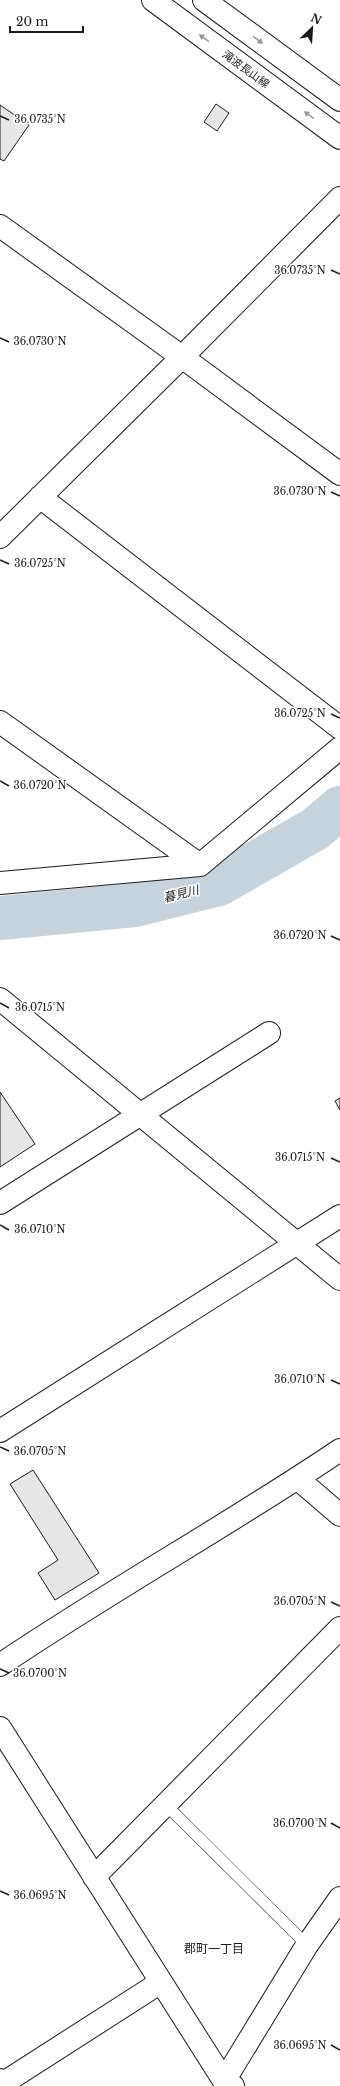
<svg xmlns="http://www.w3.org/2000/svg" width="340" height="2086" viewBox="0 0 340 2086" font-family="'Libre Baskerville','Noto Sans JP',serif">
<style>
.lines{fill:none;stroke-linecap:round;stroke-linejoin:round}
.river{stroke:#c6d2dc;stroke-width:44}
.building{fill:#e6e6e6;stroke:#1a1a1a}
.lane-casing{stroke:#1a1a1a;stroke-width:12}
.street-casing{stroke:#1a1a1a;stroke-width:24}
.secondary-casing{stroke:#1a1a1a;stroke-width:24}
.lane{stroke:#fff;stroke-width:11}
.street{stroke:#fff;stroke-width:22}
.secondary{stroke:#fff;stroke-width:22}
.oneway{fill:#989898}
.ticks{fill:none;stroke:#1a1a1a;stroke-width:1.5}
.labels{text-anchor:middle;stroke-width:3;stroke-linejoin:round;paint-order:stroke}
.street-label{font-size:11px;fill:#1a1a1a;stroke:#fff}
.water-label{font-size:12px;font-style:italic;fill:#1a1a1a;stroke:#fff}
.neighbourhood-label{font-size:12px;fill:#1a1a1a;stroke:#fff}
.ticks-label{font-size:10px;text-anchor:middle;fill:#1a1a1a;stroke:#fff;stroke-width:3;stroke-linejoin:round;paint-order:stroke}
</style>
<rect width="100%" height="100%" fill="#fff"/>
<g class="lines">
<path class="river" d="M 0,918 L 135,905 L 219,884 L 315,829 L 340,808"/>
</g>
<path class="building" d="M 216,104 L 229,113 L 217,131 L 204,122 Z
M 0,105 L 29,125 L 4,161 L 0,159 Z
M 0,1092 L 35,1144 L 0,1167 Z
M 340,1098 L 340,1110 L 335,1101 Z
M 33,1470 L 99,1573 L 55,1600 L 38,1573 L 58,1560 L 10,1484 Z"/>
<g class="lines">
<defs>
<path id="lane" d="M 165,1804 L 307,1945"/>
<path id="street" d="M 40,497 L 340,728
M 0,537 L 182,357
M 0,722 L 200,865
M 0,883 L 200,865 L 340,748
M 0,1203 L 269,1033
M 298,1479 L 340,1515
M 0,1665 C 111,1590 229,1525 340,1450
M 0,1728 L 224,2081 L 233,2086
M 94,1877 L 340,1628
M 224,2081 L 307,1945 L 340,1898
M 2,2084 L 161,1982"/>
<path id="secondary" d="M 153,0 L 340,138
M 204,0 L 340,100
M 0,226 L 182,357 L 340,474
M 182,357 L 340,198
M 0,999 L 340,1279
M 0,1431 L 340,1216
M 0,2080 L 4,2086"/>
</defs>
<use href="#lane" class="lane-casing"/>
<use href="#street" class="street-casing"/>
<use href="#secondary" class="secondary-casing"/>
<use href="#lane" class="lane"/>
<use href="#street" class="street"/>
<use href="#secondary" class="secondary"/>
</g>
<defs><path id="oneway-solid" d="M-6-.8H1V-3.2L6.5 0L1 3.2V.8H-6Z"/></defs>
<g class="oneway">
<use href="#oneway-solid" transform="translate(204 38) rotate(-144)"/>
<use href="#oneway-solid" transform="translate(258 40) rotate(36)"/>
<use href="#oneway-solid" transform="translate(309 115) rotate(-144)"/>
</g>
<path class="ticks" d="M 0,116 L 9,120M 331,270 L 340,274M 0,338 L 9,342M 331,492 L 340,496M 0,560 L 9,564M 331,714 L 340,718M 0,781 L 9,786M 331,936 L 340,940M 0,1003 L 9,1008M 331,1158 L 340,1162M 0,1225 L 9,1230M 331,1380 L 340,1384M 0,1447 L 9,1451M 331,1602 L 340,1606M 0,1669 L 9,1673M 331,1823 L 340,1828M 0,1891 L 9,1895M 331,2045 L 340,2050"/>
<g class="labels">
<g class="street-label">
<text transform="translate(246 69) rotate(36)" y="4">滝波長山線</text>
</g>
<g class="water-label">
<text transform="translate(181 894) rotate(-14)" y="4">暮見川</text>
</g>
<g class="neighbourhood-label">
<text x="214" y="1953">郡町一丁目</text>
</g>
</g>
<g class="ticks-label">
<text x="40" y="123">36.0735°N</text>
<text x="300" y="274">36.0735°N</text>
<text x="40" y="345">36.0730°N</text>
<text x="300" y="495">36.0730°N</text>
<text x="40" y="567">36.0725°N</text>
<text x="300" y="717">36.0725°N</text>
<text x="40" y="789">36.0720°N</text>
<text x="300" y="939">36.0720°N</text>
<text x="40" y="1011">36.0715°N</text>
<text x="300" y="1161">36.0715°N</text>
<text x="40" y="1233">36.0710°N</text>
<text x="300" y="1383">36.0710°N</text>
<text x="40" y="1455">36.0705°N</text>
<text x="300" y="1605">36.0705°N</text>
<text x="40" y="1677">36.0700°N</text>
<text x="300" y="1827">36.0700°N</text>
<text x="40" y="1899">36.0695°N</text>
<text x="300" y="2049">36.0695°N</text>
</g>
<g transform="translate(312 28) rotate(25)" stroke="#ffffff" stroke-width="3" paint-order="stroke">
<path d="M0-3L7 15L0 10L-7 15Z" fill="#1a1a1a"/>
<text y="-6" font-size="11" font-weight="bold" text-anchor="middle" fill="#1a1a1a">N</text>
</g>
<path d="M10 26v6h73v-6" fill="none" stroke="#1a1a1a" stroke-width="2"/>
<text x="16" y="26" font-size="12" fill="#1a1a1a" stroke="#ffffff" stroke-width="3" paint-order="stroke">20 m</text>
</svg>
